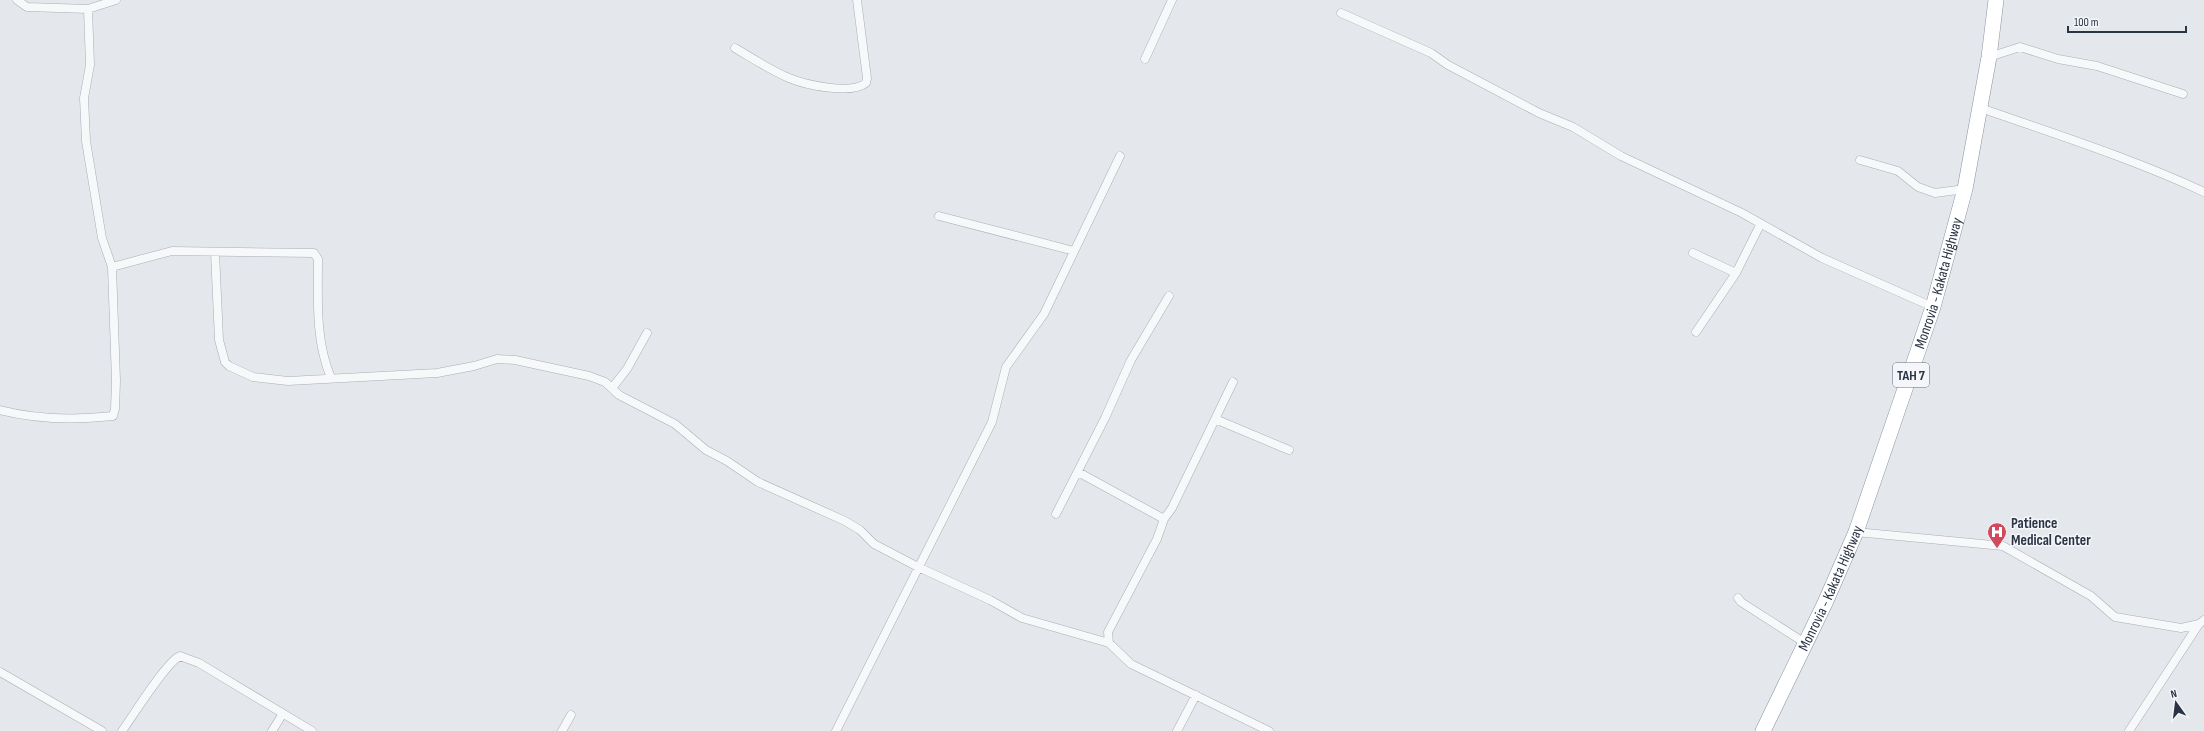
<svg xmlns="http://www.w3.org/2000/svg" width="2204" height="731" viewBox="0 0 2204 731" font-family="'Sofia Sans Condensed',sans-serif">
<style>
.lines{fill:none;stroke-linecap:round;stroke-linejoin:round}
.street-casing{stroke:#a9aeb7;stroke-width:9}
.highway-casing{stroke:#8b94a3;stroke-width:16}
.street{stroke:#f7f8fa;stroke-width:8}
.highway{stroke:#fff;stroke-width:15}
.labels{text-anchor:middle;stroke-width:3;stroke-linejoin:round;paint-order:stroke}
.shield{fill:#f4f6f9;stroke:#676e7b;stroke-width:1}
.shield-label{font-size:14px;font-weight:bold;fill:#2b3445}
.street-label{font-size:15px;fill:#2b3445;stroke:#f4f6f9}
.poi-label{font-size:15px;font-weight:bold;fill:#2b3445;stroke:#f4f6f9;text-anchor:start}
</style>
<rect width="100%" height="100%" fill="#e4e7ec"/>
<g class="lines">
<defs>
<path id="street" d="M 17,0 L 27,7 L 88,9 L 116,0
M 1341,13 L 1431,53 L 1448,65 L 1539,113 L 1573,127 L 1621,156 L 1742,213 L 1822,258 L 1933,307
M 735,48 C 752,58 770,70 789,78 C 806,85 851,95 866,83 L 867,78 L 857,0
M 1989,57 L 2020,47 L 2058,59 L 2097,66 L 2183,94
M 1145,59 L 1172,0
M 1978,107 C 2054,134 2131,158 2204,192
M 1860,160 L 1898,171 L 1918,187 L 1935,193 L 1965,189
M 939,216 L 1074,251
M 215,252 L 219,340 L 225,362 L 229,366 L 253,377 L 288,381 L 437,373 L 474,366 L 497,359 L 515,360 L 589,376 L 605,382 L 619,395 L 675,424 L 706,450 L 727,461 L 758,482 L 845,521 L 860,530 L 874,544 L 918,567 L 990,600 L 1022,618 L 1109,643 L 1131,664 L 1269,731
M 1693,253 L 1736,273
M 112,267 L 172,251 L 314,253 L 318,259 C 318,299 315,340 331,378
M 1696,332 L 1736,273 L 1760,225
M 612,388 L 627,369 L 647,333
M 0,410 C 35,419 77,420 113,416 L 115,409 L 116,381 L 112,267 L 102,238 L 86,141 L 84,98 L 90,65 L 88,9
M 1215,419 L 1289,450
M 1078,472 L 1164,519 L 1157,539 L 1108,632 L 1109,643
M 1056,514 L 1105,418 L 1131,360 L 1169,296
M 1164,519 L 1172,508 L 1233,382
M 1856,532 L 2003,546 L 2091,596 L 2115,617 L 2181,628 L 2199,624
M 1738,598 L 1741,602 L 1805,643
M 0,672 L 102,731
M 122,731 C 133,716 166,662 180,656 L 199,663 L 312,731
M 272,731 L 282,715
M 562,731 L 571,715
M 836,731 L 992,422 L 1006,367 L 1044,314 L 1120,156
M 1177,731 L 1196,695
M 2129,731 L 2199,624 L 2204,620"/>
<g id="highway">
<path id="s1" d="M 1763,731 L 1825,603 L 1856,532 L 1933,307 L 1965,189 L 1989,57 L 1996,0"/>
</g>
</defs>
<use href="#street" class="street-casing"/>
<use href="#highway" class="highway-casing"/>
<use href="#street" class="street"/>
<use href="#highway" class="highway"/>
</g>
<defs>
<symbol id="hospital-pin" viewBox="-11 -11 22 30"><path d="M0 17L-7.5 6A9.5 9.5 0 1 1 7.5 6Z" fill="#d1495b" stroke="#f4f6f9"/><path d="M-5-5h3v3.5h4V-5h3V5h-3V1.5h-4V5h-3Z" fill="#fff"/></symbol>
</defs>
<g fill-rule="evenodd">
<use href="#hospital-pin" x="1986" y="521" width="22" height="30"/>
</g>
<g class="labels">
<rect class="shield" x="1893" y="363" width="36" height="24" rx="3"/>
<g class="shield-label">
<text x="1911" y="380">TAH 7</text>
</g>
<g class="street-label">
<text dy="5" stroke="none"><textPath href="#s1" startOffset="482">Monrovia - Kakata Highway</textPath></text>
<text dy="5" stroke="none"><textPath href="#s1" startOffset="158">Monrovia - Kakata Highway</textPath></text>
</g>
<g class="poi-label">
<text x="2011" y="528">Patience<tspan x="2011" dy="17">Medical Center</tspan></text>
</g>
</g>
<g transform="translate(2176 703) rotate(346)" stroke="#f4f6f9" stroke-width="3" paint-order="stroke">
<path d="M0-3L7 15L0 10L-7 15Z" fill="#2b3445"/>
<text y="-6" font-size="11" font-weight="bold" text-anchor="middle" fill="#2b3445">N</text>
</g>
<path d="M2068 26v6h118v-6" fill="none" stroke="#2b3445" stroke-width="2"/>
<text x="2074" y="26" font-size="12" fill="#2b3445" stroke="#f4f6f9" stroke-width="3" paint-order="stroke">100 m</text>
</svg>
